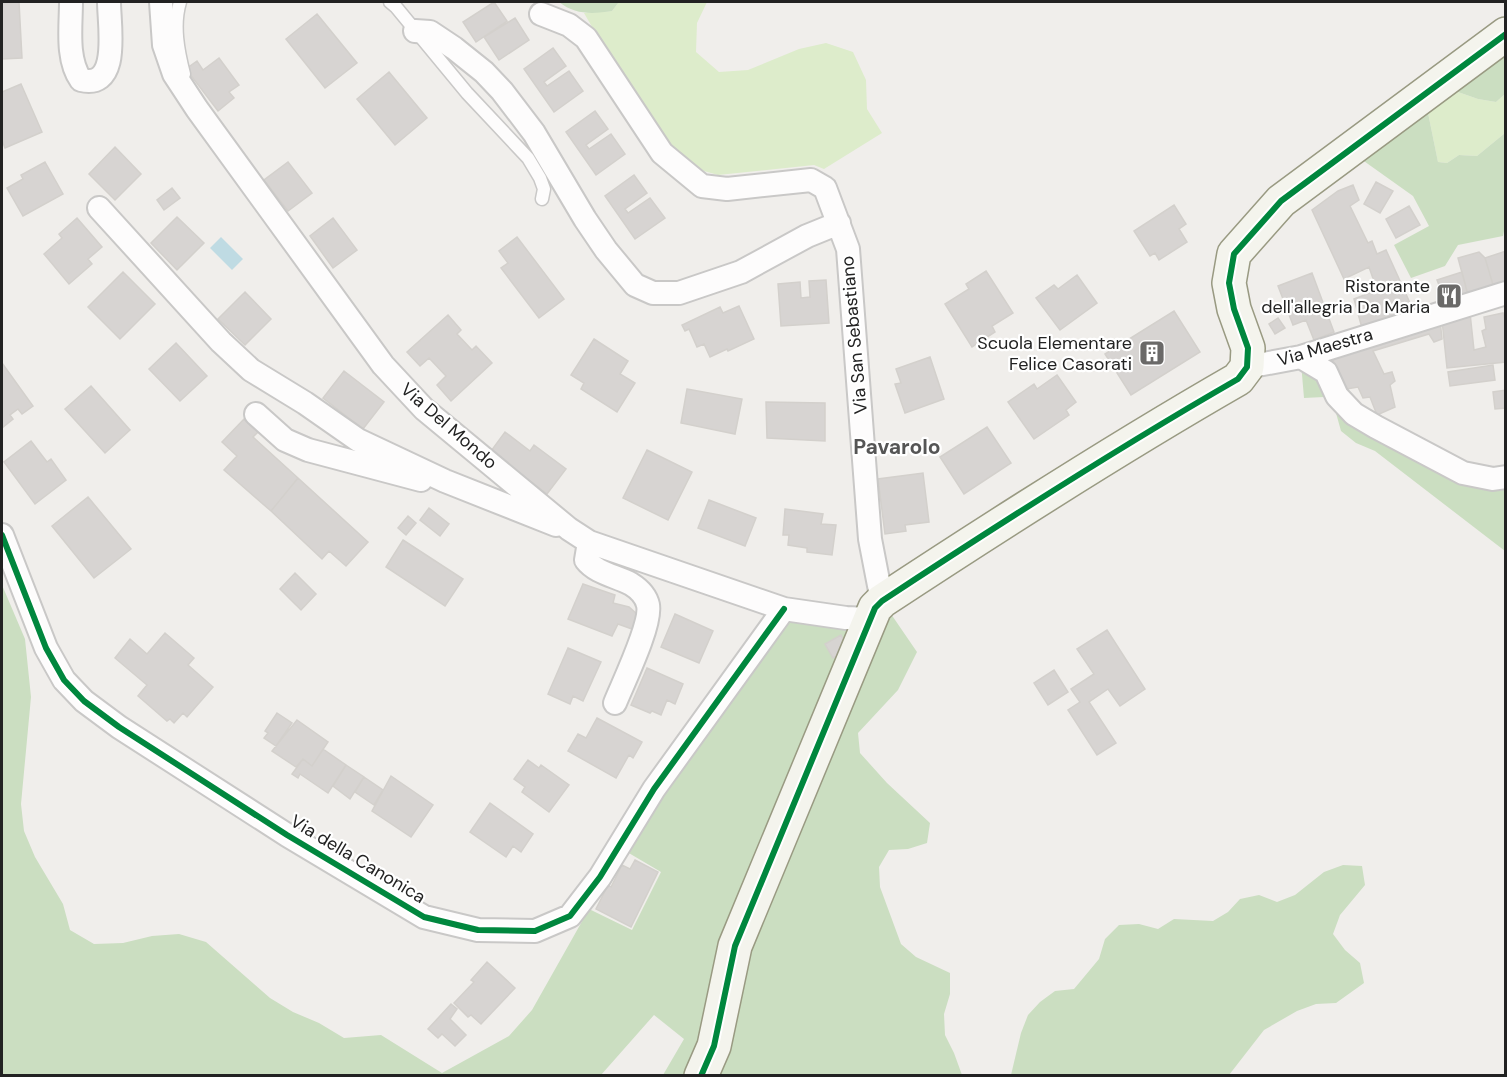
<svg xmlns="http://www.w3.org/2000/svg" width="1507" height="1077" viewBox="0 0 1507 1077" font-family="'DM Sans',sans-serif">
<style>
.grass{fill:#ddeccb}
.forest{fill:#cbdec1}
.water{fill:#bfdbe3}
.building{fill:#d7d4d2;stroke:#d3d0cc;stroke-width:1.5}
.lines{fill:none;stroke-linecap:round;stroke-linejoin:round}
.lane-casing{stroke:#c9c8c7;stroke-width:15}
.street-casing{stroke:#c9c8c7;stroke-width:26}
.secondary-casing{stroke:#999a82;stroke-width:36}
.lane{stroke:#fdfcfc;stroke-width:12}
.street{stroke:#fdfcfc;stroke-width:22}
.secondary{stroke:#f4f4ed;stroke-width:33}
.cycleway-casing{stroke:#fff;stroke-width:10}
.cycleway{stroke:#00873e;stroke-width:6}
.labels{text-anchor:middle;stroke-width:4.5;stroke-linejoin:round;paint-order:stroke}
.poi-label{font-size:18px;fill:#222;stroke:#fff;text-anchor:end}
.street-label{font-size:18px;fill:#222;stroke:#fff}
.quarter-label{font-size:21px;font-weight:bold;fill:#555;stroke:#fff}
</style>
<rect width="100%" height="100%" fill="#f0eeeb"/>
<path class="grass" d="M 619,2 L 707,2 L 697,23 L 696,52 L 719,72 L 748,70 L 799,49 L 826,43 L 853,52 L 866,80 L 867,109 L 882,133 L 824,169 L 814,165 L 718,175 L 704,171 L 674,152 L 610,58 L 584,13 L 612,11 Z
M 1458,92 L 1478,99 L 1496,102 L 1505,94 L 1505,133 L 1477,156 L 1459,155 L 1447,163 L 1438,162 L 1428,113 Z"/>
<path class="forest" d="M 559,2 L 619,2 L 612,11 C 593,14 575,15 559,2 Z
M 1505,40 L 1505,94 L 1496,102 L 1478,99 L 1458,92 L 1428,113 L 1438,162 L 1447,163 L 1459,155 L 1477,156 L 1505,133 L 1506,221 L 1503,236 L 1458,245 L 1445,266 L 1411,278 L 1394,245 L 1429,226 L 1413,196 L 1354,154 Z
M 1301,363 L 1352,417 L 1505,480 L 1505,551 L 1375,451 L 1356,443 L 1341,431 L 1336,413 L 1324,397 L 1304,398 Z
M 2,585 L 25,639 L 31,697 L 21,804 L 24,831 L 35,857 L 63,904 L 70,930 L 94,944 L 123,943 L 152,936 L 179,934 L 206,942 L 270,998 L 293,1012 L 319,1023 L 344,1038 L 381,1035 L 442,1073 L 509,1036 L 532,1010 L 589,909 L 632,930 L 661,872 L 622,849 L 783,613 L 863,623 L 697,1075 L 663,1075 L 684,1039 L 654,1015 L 601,1075 L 2,1076 Z
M 891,614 L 917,652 L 898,690 L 858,733 L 860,753 L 887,783 L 930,823 L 927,843 L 908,849 L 889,850 L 879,867 L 880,887 L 901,944 L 916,957 L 950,973 L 950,994 L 944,1014 L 945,1035 L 954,1053 L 962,1075 L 716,1076 L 748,949 L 882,624 Z
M 1343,865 L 1362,866 L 1365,885 L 1340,915 L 1333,934 L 1345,950 L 1360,963 L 1364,983 L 1336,1003 L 1316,1004 L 1297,1011 L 1264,1030 L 1229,1075 L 1011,1075 L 1021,1033 L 1028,1015 L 1040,1002 L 1055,991 L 1074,989 L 1099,959 L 1105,939 L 1119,925 L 1139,924 L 1158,929 L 1174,919 L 1213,921 L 1228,912 L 1240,899 L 1259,895 L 1277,902 L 1295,895 L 1324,872 Z"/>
<path class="water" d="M 221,237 L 243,259 L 232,270 L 210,248 Z"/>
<path class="building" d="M 19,2 L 22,58 L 2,59 L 2,3 Z
M 494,2 L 507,21 L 476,42 L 463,22 Z
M 317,14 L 357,63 L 325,88 L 286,39 Z
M 515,18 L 529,40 L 499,60 L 484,37 Z
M 553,48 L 566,66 L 544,82 L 547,86 L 569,71 L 583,91 L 554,112 L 524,69 Z
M 219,58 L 239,85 L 229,92 L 234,98 L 218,111 L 186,69 L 197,61 L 203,70 Z
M 389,72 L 427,118 L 395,145 L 357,99 Z
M 21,84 L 42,132 L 5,148 L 2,140 L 2,92 Z
M 595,111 L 608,129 L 586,145 L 589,149 L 611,134 L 625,154 L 596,175 L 566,132 Z
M 115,147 L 141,174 L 115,200 L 89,174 Z
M 45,162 L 63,194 L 23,216 L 7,188 L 23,179 L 21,175 Z
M 288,162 L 312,193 L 288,211 L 264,180 Z
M 634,175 L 647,193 L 625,209 L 628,213 L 650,198 L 665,218 L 635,239 L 605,196 Z
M 1376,182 L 1393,191 L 1380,213 L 1364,204 Z
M 1353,185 L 1359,200 L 1350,206 L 1368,243 L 1372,241 L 1377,254 L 1386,250 L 1415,314 L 1362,328 L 1354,299 L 1377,290 L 1369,267 L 1344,279 L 1312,210 L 1338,191 Z
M 172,188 L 180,198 L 164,210 L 157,200 Z
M 1174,205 L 1186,224 L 1179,229 L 1187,242 L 1159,260 L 1155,253 L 1150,256 L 1134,231 Z
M 1409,206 L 1420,225 L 1396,238 L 1386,219 Z
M 177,217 L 204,243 L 177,270 L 151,243 Z
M 77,218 L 102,247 L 88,259 L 92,264 L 69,284 L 44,254 L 62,238 L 59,234 Z
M 333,218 L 357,250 L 333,268 L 310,236 Z
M 517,237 L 564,299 L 539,318 L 501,268 L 508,263 L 499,251 Z
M 1506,251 L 1506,284 L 1494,288 L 1485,258 Z
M 1479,252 L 1485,258 L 1494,288 L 1468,295 L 1458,258 Z
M 986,271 L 1013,313 L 992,326 L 995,332 L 972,347 L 945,304 L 969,289 L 966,284 Z
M 123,272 L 155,304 L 120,339 L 88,307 Z
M 1462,272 L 1468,295 L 1441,304 L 1437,292 L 1441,290 L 1437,280 Z
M 1312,273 L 1334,332 L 1314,340 L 1306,320 L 1293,325 L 1278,286 Z
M 1077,275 L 1097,303 L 1060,330 L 1036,298 L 1054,285 L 1058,289 Z
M 826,280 L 829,323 L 781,326 L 778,284 L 800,282 L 801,298 L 810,297 L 809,281 Z
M 245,292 L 271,319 L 245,345 L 218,319 Z
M 739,306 L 754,339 L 728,351 L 727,349 L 710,357 L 704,344 L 697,347 L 689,329 L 685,331 L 682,325 L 720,307 L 723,313 Z
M 1174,311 L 1200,352 L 1131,395 L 1105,354 Z
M 1470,313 L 1474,350 L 1486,347 L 1482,331 L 1486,329 L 1484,317 L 1503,313 L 1506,323 L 1506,362 L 1447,368 L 1442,320 Z
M 448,315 L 461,330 L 457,334 L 472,350 L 476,346 L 492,363 L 451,401 L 437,385 L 446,376 L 429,358 L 420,366 L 407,352 Z
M 1278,318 L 1285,328 L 1275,334 L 1269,324 Z
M 1440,320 L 1442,339 L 1434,342 L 1429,334 L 1373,351 L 1384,374 L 1392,372 L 1395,381 L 1390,385 L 1395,407 L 1377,415 L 1370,397 L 1363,398 L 1358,387 L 1347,389 L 1330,354 Z
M 594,339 L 628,361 L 620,374 L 635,383 L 617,412 L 581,389 L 584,383 L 571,375 Z
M 176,343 L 207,376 L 180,401 L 149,369 Z
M 930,357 L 944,399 L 905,413 L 895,384 L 901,383 L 896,369 Z
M 2,363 L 33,406 L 22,414 L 18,409 L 10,415 L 13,419 L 2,428 Z
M 1493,365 L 1495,380 L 1450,386 L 1448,372 Z
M 344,371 L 384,402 L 363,429 L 323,398 Z
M 1057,375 L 1076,402 L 1066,410 L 1069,415 L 1034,439 L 1008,402 L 1034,384 L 1037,389 Z
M 91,386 L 130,430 L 105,453 L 65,409 Z
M 687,389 L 742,399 L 735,434 L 681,423 Z
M 1506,390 L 1506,408 L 1495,409 L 1493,392 Z
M 766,402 L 825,403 L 825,441 L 767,438 Z
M 244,419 L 258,432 L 253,437 L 298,478 L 271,511 L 224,470 L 237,456 L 222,442 Z
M 987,427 L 1011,463 L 964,494 L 940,457 Z
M 505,432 L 530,451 L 534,445 L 566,469 L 547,494 L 491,451 Z
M 31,441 L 47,462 L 51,459 L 66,480 L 35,504 L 4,462 Z
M 647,450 L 692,472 L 668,520 L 623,498 Z
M 923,473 L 929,522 L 905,525 L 906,531 L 885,534 L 878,479 Z
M 298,478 L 368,542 L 346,566 L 329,551 L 322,559 L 271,511 Z
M 88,497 L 131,549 L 94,578 L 52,526 Z
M 709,500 L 756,518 L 745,546 L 698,528 Z
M 429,508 L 449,524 L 440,536 L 420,520 Z
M 785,509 L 823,514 L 821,524 L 836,525 L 832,555 L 807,552 L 807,548 L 788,545 L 789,535 L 783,535 Z
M 408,516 L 416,523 L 406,535 L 398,528 Z
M 403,540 L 463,579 L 445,606 L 386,567 Z
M 295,573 L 316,594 L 301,610 L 280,589 Z
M 583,584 L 615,595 L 613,603 L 629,607 L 638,615 L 632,629 L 618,624 L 612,636 L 568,619 Z
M 675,614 L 713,631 L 699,663 L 661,647 Z
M 1107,630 L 1145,689 L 1120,706 L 1108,689 L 1089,702 L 1116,743 L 1097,755 L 1068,710 L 1080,702 L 1071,689 L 1094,674 L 1077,649 Z
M 165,633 L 194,658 L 188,665 L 213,687 L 187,717 L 183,713 L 174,723 L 170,719 L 167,721 L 138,696 L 147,685 L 115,658 L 130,639 L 147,654 Z
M 841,635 L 848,650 L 833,658 L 825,644 Z
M 568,648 L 601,662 L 583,701 L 573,696 L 570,704 L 548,694 Z
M 647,668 L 683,684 L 675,704 L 667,700 L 661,715 L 652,711 L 650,713 L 631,705 Z
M 1054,670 L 1068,692 L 1048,705 L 1034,683 Z
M 277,713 L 292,723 L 276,746 L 264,738 L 268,733 L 265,731 Z
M 597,718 L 642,742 L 633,758 L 629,755 L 616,778 L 568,751 L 578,734 L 586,738 Z
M 297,720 L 328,742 L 312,766 L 303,759 L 296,767 L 272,751 Z
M 323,749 L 346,765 L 328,793 L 300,774 L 298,778 L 292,774 L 303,759 L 312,766 Z
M 528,760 L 539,768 L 541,765 L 569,785 L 549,812 L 522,792 L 525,787 L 514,779 Z
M 346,765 L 364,777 L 350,799 L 333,786 Z
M 391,776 L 433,805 L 411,837 L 372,811 Z
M 364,777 L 383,790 L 374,805 L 355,792 Z
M 490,803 L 533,834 L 521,852 L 513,846 L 506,857 L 470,832 Z
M 635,860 L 658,872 L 631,927 L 596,909 L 608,885 L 611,887 L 622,865 L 630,869 Z
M 487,962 L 515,988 L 481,1024 L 471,1015 L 468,1017 L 454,1003 L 474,982 L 471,980 Z
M 451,1004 L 457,1009 L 450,1019 L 466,1035 L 455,1046 L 442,1034 L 438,1038 L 428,1029 Z"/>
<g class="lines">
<defs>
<path id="lane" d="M 180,2 C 173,25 178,51 184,74
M 390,2 L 396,7 L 467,93 L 528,158 L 540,178 L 544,189 L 542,199"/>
<path id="street" d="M 71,2 C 71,26 66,59 81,80 C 121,90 109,25 109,2
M 161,2 L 164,45 L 174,74 L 197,109 L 383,365 L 424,409 L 569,529 L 589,542 L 784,609 L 846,618 L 870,619
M 541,14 L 569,25 L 586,38 L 662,153 L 702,186 L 727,189 L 811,180 L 825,188 L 848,249 L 870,539 L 882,601
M 415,31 L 430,32 L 454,48 L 484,72 L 502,91 L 534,133 L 585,219 L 606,250 L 635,285 L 653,293 L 679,293 L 741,272 L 807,236 L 839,223
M 99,208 L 221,342 L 251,370 L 305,403 L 358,440 L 445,481 L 556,525
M 1301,357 L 1326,372 L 1337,396 L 1354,414 L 1376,427 L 1463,473 L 1493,479 L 1506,477
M 1247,367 L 1301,357 L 1506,293
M 256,414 L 285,440 L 308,450 L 421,480
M 2,535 L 46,648 L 64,680 L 84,701 L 119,727 L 287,835 L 424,917 L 478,930 L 535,931 L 570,916 L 600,877 L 654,789 L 784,609
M 589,542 L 586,560 C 596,573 616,576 631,584 C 639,589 646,596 648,605 C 652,624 623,683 615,703"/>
<path id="secondary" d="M 701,1076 L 714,1046 L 735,946 L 875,608 L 882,601 C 999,524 1116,449 1238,379 L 1247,367 L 1248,348 L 1234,309 L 1229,283 L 1234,254 L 1281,201 L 1506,34"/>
</defs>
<use href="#lane" class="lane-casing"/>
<use href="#street" class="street-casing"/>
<use href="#secondary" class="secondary-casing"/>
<use href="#lane" class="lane"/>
<use href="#street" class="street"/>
<use href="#secondary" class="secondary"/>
<defs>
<path id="cycleway" d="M 2,535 L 46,648 L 64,680 L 84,701 L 119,727 L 287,835 L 424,917 L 478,930 L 535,931 L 570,916 L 600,877 L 654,789 L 784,609
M 701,1076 L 714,1046 L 735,946 L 875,608 L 882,601 C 999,524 1116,449 1238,379 L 1247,367 L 1248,348 L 1234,309 L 1229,283 L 1234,254 L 1281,201 L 1506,34"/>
</defs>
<use href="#cycleway" class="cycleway-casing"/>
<use href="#cycleway" class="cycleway"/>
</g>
<defs>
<symbol id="restaurant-square" viewBox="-11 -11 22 22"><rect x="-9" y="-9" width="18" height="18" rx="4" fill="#6a6968" stroke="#fff"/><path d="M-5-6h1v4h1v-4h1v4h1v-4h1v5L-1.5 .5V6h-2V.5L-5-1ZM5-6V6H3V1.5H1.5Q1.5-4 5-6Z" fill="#fff"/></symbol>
<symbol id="building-square" viewBox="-11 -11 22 22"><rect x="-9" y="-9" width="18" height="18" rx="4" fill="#6a6968" stroke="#fff"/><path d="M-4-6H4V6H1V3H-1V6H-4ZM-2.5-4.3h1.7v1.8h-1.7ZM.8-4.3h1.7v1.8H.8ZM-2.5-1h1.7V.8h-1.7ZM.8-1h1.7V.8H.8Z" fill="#fff"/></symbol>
</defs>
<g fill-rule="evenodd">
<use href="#restaurant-square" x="1434" y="281" width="30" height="30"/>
<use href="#building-square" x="1137" y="338" width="30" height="30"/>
</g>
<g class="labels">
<g class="poi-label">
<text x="1430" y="292">Ristorante<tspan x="1430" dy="21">dell'allegria Da Maria</tspan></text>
<text x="1132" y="349">Scuola Elementare<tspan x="1132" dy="21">Felice Casorati</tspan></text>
</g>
<g class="street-label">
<text transform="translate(854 335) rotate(-95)" y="6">Via San Sebastiano</text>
<text transform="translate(1325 347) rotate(-16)" y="6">Via Maestra</text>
<text transform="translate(449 426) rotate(41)" y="6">Via Del Mondo</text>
<text transform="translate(358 859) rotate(31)" y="6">Via della Canonica</text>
</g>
<g class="quarter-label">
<text x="897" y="454">Pavarolo</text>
</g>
</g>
<rect width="1507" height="1077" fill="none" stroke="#222222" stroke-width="6"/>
</svg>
